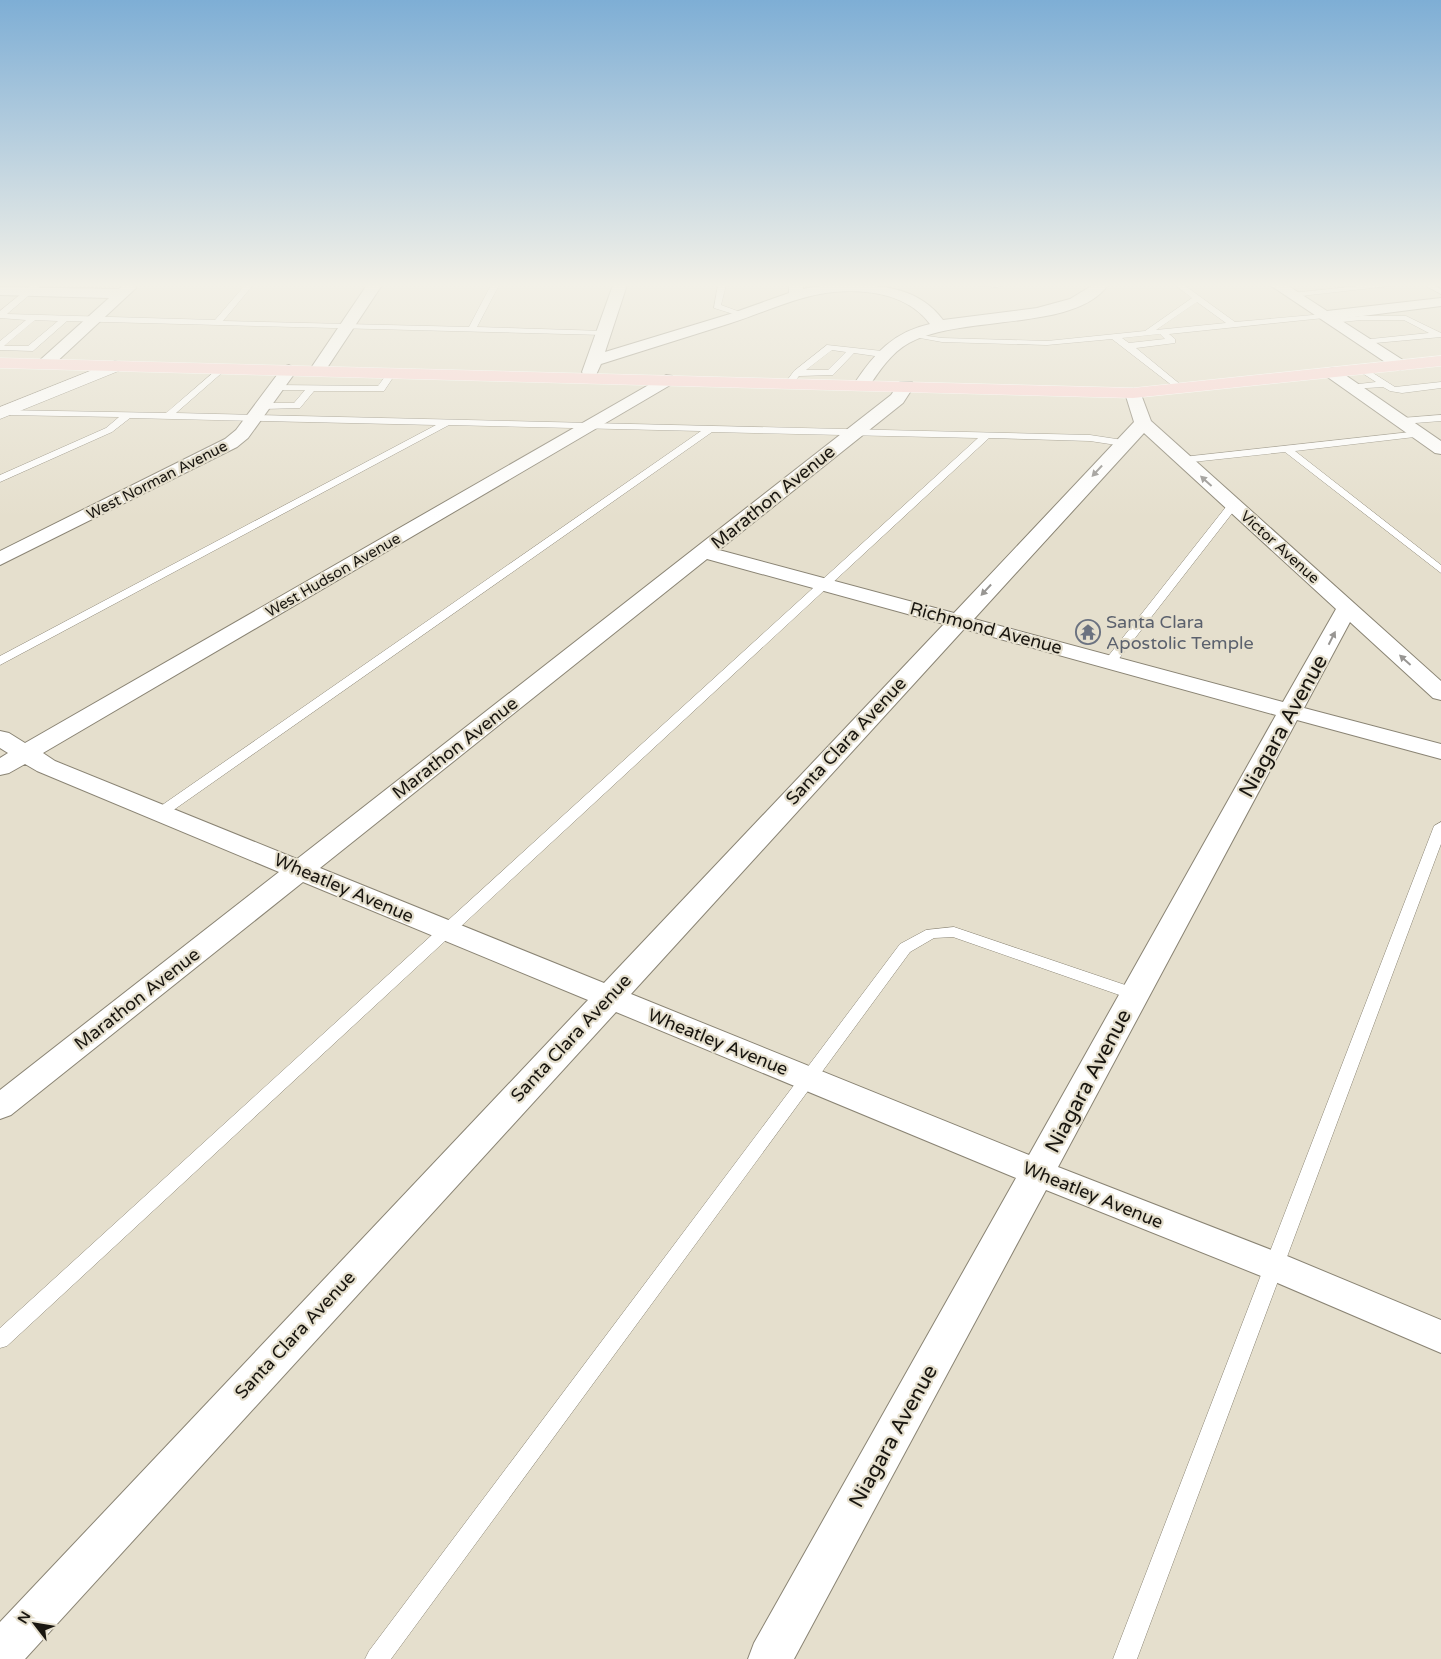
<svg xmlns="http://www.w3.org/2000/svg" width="1441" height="1659" viewBox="0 0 1441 1659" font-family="'Varela Round',sans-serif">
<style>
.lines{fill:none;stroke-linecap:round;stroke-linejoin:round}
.lane-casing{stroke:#8a8474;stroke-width:1}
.street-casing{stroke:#8a8474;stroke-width:2}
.secondary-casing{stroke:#8a8474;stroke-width:1}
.primary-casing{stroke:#fff;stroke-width:1}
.lane{fill:#fff;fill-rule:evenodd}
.street{fill:#fff;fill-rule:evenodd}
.secondary{fill:#fff;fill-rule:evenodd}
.primary{fill:#fdd5d5;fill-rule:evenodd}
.oneway{fill:#989693}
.labels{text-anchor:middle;stroke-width:4.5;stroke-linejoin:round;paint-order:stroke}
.far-street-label{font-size:15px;fill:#191610;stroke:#e5dfcd}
.street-label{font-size:18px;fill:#191610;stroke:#e5dfcd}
.worship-label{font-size:18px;fill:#5b616d;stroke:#e5dfcd;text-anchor:start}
.near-street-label{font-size:21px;fill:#191610;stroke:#e5dfcd}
</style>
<rect width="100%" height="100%" fill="#e5dfcd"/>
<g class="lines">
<defs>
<path id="lane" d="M 32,285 L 41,285 L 7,314 L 215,320 L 245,285 L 253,285 L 223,321 L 469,327 L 491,285 L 499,285 L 477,327 L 604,331 L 608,333 L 604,335 L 67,321 L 33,351 L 0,350 L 0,341 L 26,320 L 0,318 L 0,311 ZM 35,320 L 58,321 L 28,346 L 4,346 Z
M 718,285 L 726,285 L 721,305 L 743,313 L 743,317 L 714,308 Z
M 969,285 L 1002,285 L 998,287 Z
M 1175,285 L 1184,285 L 1235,322 L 1324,314 L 1328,316 L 1324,318 L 1169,334 L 1175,339 L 1175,343 L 1136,348 L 1181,385 L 1181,389 L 1178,390 L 1112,339 L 1047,345 L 942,342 L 909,336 L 913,334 L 942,338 L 1047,341 L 1145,331 L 1192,298 ZM 1197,302 L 1226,323 L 1156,330 ZM 1160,334 L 1165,339 L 1129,343 L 1122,338 Z
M 1367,285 L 1398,285 L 1292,297 L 1288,295 L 1292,293 Z
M 1424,285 L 1434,285 L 1441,289 L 1441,294 Z
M 1361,316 L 1406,316 L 1441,333 L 1441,337 L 1364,344 L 1360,342 L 1361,340 L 1429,333 L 1404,320 L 1361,320 L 1332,323 L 1328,321 L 1332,319 Z
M 827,345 L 882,351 L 886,354 L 882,357 L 854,353 L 833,375 L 799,376 L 792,385 L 786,385 L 785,383 L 794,371 ZM 832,350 L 846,352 L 828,370 L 806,370 Z
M 221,366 L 225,369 L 224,371 L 176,413 L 1090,435 L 1123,440 L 1128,443 L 1123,446 L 1090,441 L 989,438 L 7,1346 L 0,1348 L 0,1328 L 978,438 L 712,432 L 165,816 L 155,816 L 153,813 L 155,810 L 701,431 L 449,425 L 0,665 L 0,656 L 436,425 L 130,418 L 112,432 L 0,482 L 0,475 L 106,428 L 119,417 L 5,415 L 2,414 L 2,410 L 166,413 Z
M 1362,366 L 1395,387 L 1441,382 L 1441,388 L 1402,393 L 1390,391 L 1383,387 L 1350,389 L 1350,385 L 1376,382 L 1359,371 L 1358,369 Z
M 389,371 L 396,373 L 384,391 L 314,391 L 300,408 L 263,409 L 259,406 L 263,403 L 294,403 L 305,390 L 277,390 L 273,387 L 274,385 L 378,386 Z
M 1441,415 L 1441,421 L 1402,424 L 1397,421 L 1402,418 Z
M 1420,431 L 1425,434 L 1423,436 L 1295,451 L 1441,565 L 1441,573 L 1285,452 L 1183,463 L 1178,460 L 1183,457 Z
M 1233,502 L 1238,505 L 1237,507 L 1114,665 L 1106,665 L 1104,662 L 1106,659 L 1229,503 Z
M 1441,822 L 1441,844 L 1137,1659 L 1113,1659 L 1434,826 Z
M 954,927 L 1140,990 L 1142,994 L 1140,998 L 1128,998 L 953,937 L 934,938 L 910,952 L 391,1659 L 365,1659 L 369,1651 L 900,944 L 926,930 Z"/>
<path id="street" d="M 123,285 L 134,285 L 136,288 L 51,367 L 39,367 L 37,364 L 39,361 L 109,298 L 0,295 L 0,287 L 119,289 Z
M 367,285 L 382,285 L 323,374 L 311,374 L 309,371 Z
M 613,285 L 627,285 L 605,352 L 730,314 L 789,293 L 789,285 L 803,285 L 803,289 C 819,285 834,285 850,285 C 886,285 920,289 943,320 L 1037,308 L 1070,299 L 1093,285 L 1108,285 C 1075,332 961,314 909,343 C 891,353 879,371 868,388 L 856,388 L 854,384 C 874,354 893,332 930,324 C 903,287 844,286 803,298 C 778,305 753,316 728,324 C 686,337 643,351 601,364 L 596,375 L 584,375 L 582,372 Z
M 1270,285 L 1287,285 L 1327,311 L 1441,298 L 1441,306 L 1339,319 L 1406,362 L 1408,365 L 1400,370 L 1394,368 Z
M 289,365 L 297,370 L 248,438 L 237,447 L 0,565 L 0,551 L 225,439 L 236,430 L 283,367 Z
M 1332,368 L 1338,370 L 1441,441 L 1441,454 L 1435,453 L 1326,376 L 1324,373 L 1326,370 Z
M 666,375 L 672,376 L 674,380 L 672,384 L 43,753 L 55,761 L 297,859 L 891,395 L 900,382 L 912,382 L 914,386 L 903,403 L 719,550 L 954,613 L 1134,422 L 1125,393 L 1127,389 L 1139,389 L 1151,421 L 1441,681 L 1441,700 L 1433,698 L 1350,622 L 1304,708 L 1441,744 L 1441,759 L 1297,720 L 1058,1167 L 1287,1256 L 1441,1320 L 1441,1353 L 1261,1276 L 1046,1190 L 794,1659 L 748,1659 L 754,1643 L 1016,1178 L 616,1012 L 25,1659 L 0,1659 L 0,1622 L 588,1000 L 303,882 L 11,1115 L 0,1119 L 0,1090 L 279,872 L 37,771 L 25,764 L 9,773 L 0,775 L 0,758 L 8,753 L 0,748 L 0,731 L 9,733 L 25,743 ZM 1144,433 L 1336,609 L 1283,702 L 974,619 ZM 707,559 L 944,624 L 604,983 L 320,868 ZM 964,629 L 1276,715 L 1029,1155 L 631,994 Z"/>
<path id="secondary" d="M 115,361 L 121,362 L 124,366 L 121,370 L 0,419 L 0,407 Z"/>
<path id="primary" d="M 1441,356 L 1441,366 L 1133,398 L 0,368 L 0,358 L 1133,388 Z"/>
</defs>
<use href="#lane" class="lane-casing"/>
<use href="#street" class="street-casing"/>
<use href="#secondary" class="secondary-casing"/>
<use href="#primary" class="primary-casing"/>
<use href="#lane" class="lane"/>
<use href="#street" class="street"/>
<use href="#secondary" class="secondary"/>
<use href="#primary" class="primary"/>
</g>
<defs><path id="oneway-solid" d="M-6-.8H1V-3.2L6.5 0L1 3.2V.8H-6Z" transform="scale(1.25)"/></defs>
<g class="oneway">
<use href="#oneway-solid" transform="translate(1097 471) rotate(133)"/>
<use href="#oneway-solid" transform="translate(1206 481) rotate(-138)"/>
<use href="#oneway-solid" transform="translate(986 590) rotate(133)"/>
<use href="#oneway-solid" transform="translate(1332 638) rotate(-63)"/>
<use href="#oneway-solid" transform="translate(1405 660) rotate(-138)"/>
</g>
<linearGradient id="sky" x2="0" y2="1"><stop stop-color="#7eaed5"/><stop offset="0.55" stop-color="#f3f1e8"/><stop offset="1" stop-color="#f3f1e8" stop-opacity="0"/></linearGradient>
<rect width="1441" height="518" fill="url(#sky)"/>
<defs>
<symbol id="temple-ring" viewBox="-11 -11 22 22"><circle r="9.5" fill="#e5dfcd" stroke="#6b7280" stroke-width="1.5"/><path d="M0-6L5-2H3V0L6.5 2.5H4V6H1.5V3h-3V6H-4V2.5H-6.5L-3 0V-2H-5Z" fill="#6b7280"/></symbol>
</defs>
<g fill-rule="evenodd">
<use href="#temple-ring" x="1074" y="618" width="28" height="28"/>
</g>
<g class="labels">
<g class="far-street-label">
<text transform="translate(157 480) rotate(-27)" y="5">West Norman Avenue</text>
<text transform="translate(1280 547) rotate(42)" y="5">Victor Avenue</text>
<text transform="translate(333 575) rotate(-30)" y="5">West Hudson Avenue</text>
</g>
<g class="street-label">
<text transform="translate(773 497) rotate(-39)" y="6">Marathon Avenue</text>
<text transform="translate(986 628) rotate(15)" y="6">Richmond Avenue</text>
<text transform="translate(846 741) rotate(-47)" y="6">Santa Clara Avenue</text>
<text transform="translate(455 748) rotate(-38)" y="6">Marathon Avenue</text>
<text transform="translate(344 888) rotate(23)" y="6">Wheatley Avenue</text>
<text transform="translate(137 999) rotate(-38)" y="6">Marathon Avenue</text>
<text transform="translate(571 1038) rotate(-47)" y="6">Santa Clara Avenue</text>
<text transform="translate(718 1042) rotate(22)" y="6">Wheatley Avenue</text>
<text transform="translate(1093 1195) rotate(22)" y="6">Wheatley Avenue</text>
<text transform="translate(295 1335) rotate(-47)" y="6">Santa Clara Avenue</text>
</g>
<g class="worship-label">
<text x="1106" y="628">Santa Clara<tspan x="1106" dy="21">Apostolic Temple</tspan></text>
</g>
<g class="near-street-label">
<text transform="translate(1283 726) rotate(-61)" y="7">Niagara Avenue</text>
<text transform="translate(1088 1081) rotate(-62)" y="7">Niagara Avenue</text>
<text transform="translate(893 1436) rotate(-61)" y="7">Niagara Avenue</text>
</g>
</g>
<g transform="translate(35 1624) rotate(301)" stroke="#e5dfcd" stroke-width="4" paint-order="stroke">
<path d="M0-4L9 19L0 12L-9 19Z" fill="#191610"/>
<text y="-8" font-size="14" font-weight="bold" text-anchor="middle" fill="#191610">N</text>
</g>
</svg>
